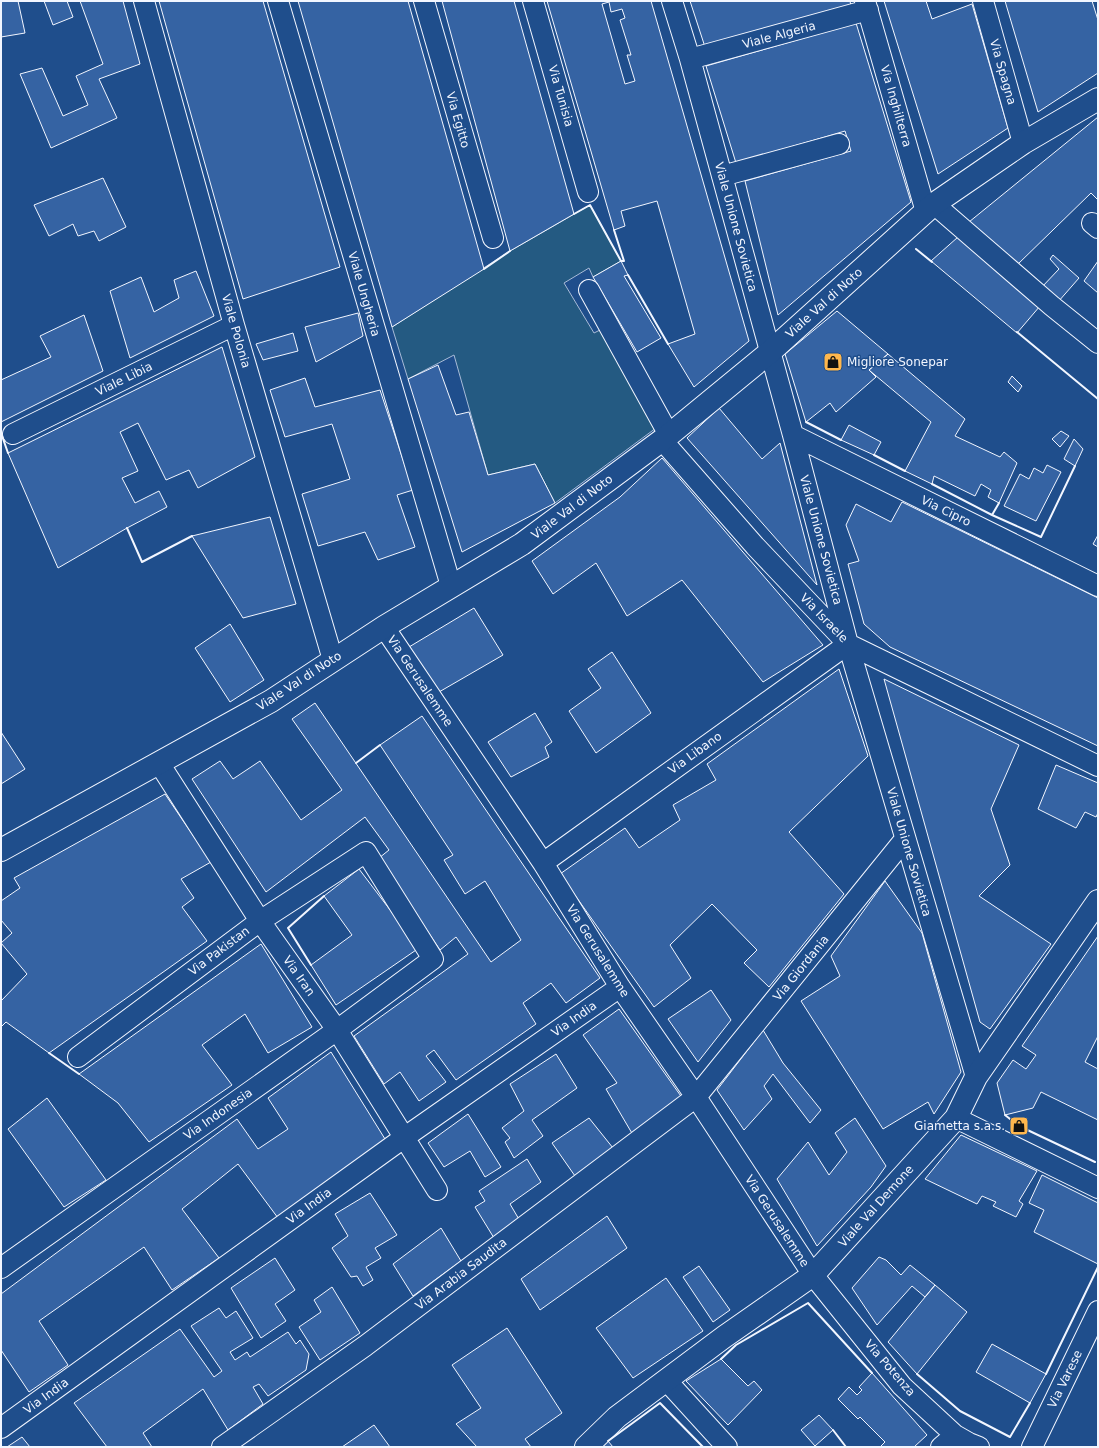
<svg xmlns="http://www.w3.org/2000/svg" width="1099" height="1448" viewBox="0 0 1099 1448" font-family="'DejaVu Sans',sans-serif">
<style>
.green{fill:#245a82;stroke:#a8bbd7}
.building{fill:#3563a3;stroke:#f2f6ff;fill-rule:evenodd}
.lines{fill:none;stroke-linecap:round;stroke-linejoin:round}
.street-casing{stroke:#f2f6ff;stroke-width:22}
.secondary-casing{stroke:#f2f6ff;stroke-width:24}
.street{stroke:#1f4e8c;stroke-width:20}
.secondary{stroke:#1f4e8c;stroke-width:22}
.wall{stroke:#f2f6ff;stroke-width:2}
.labels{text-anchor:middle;stroke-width:3;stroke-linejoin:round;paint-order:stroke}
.street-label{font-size:12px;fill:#f2f6ff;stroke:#1f4e8c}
.poi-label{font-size:12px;fill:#f2f6ff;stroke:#1f4e8c;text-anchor:start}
</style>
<rect width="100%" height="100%" fill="#1f4e8c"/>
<path class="green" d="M 590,205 L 621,261 L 593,277 L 589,268 L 564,283 L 594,333 L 604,328 L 656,428 L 555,503 L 535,464 L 488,475 L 454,355 L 408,379 L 392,327 L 510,251 Z"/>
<path class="building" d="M 1,1 L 18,1 L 25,33 L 1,37 Z
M 44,1 L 67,1 L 73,17 L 53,25 Z
M 80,1 L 123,1 L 140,64 L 99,79 L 117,118 L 51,148 L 20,74 L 42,68 L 63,116 L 88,105 L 76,76 L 103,64 Z
M 159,1 L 263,1 L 340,267 L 243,299 Z
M 298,1 L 408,1 L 484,269 L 392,327 Z
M 442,1 L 514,1 L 574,214 L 510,251 Z
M 547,1 L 651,1 L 749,341 L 694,387 L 668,344 L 695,334 L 657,201 L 621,211 L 625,226 L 614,230 ZM 609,2 L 611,12 L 622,9 L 625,18 L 620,20 L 631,55 L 627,55 L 635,81 L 625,84 L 602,4 Z
M 690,1 L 850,1 L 851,6 L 705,47 Z
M 884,1 L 926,1 L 932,19 L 972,4 L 1008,128 L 938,174 Z
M 1005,1 L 1092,1 L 1098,20 L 1098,73 L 1038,112 Z
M 856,23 L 911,202 L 778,315 L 745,181 L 851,151 L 845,131 L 736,163 L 706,66 Z
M 1098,117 L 1098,200 L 1091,193 L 1017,265 L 969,222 Z
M 103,178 L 126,227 L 99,241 L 94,231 L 78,236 L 73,224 L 49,236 L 34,205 Z
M 958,237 L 1040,306 L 1017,333 L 931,261 Z
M 1053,255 L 1079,278 L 1058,302 L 1041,288 L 1059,269 L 1050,259 Z
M 621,261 L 628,275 L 624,276 L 661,338 L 637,352 L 593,277 Z
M 1098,261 L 1098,293 L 1084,281 Z
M 196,271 L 214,316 L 130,358 L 110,291 L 141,277 L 154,312 L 179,298 L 174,280 Z
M 837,311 L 888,354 L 869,370 L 876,377 L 836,412 L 830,403 L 806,422 L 785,354 Z
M 358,313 L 363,336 L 316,362 L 305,327 Z
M 84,315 L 103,371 L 1,422 L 1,380 L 51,357 L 40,336 Z
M 293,333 L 298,351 L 263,360 L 256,344 Z
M 222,347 L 255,457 L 198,488 L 189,470 L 166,480 L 138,423 L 120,432 L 138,471 L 122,478 L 135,503 L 159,491 L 167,507 L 127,528 L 58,568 L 8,453 Z
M 888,354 L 965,419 L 955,436 L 1000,457 L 1004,452 L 1017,463 L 999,503 L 988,497 L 991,490 L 981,484 L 975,496 L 934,476 L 932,484 L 905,471 L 931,422 L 869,370 Z
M 438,365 L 456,415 L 469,412 L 488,475 L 535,464 L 555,503 L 462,552 L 408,379 Z
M 1012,376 L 1022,386 L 1018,392 L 1008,382 Z
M 305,378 L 315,407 L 380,390 L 413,490 L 397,495 L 415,547 L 378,560 L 365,532 L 318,546 L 302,494 L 350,479 L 332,424 L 285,437 L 270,390 Z
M 719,408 L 762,459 L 780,443 L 817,585 L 687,438 Z
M 849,425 L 881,442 L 874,455 L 841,440 Z
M 1061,431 L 1069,436 L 1060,447 L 1052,439 Z
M 1074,439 L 1083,449 L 1075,466 L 1064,459 Z
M 662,458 L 823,645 L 763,682 L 682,580 L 627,616 L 596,563 L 553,594 L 532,561 L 620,497 Z
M 1047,465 L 1061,472 L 1036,521 L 1004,506 L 1020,474 L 1029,479 L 1034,468 L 1043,473 Z
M 902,502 L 1098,598 L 1098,746 L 890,647 L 864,624 L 848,564 L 859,561 L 846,525 L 856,504 L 891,522 Z
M 270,517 L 296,604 L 243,618 L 192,536 Z
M 1098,535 L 1098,547 L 1093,544 Z
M 474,608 L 503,655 L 439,692 L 409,647 Z
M 230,624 L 264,680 L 230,702 L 195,648 Z
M 612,652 L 651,713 L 596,753 L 569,711 L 601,688 L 588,669 Z
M 839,669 L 868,756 L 789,832 L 844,894 L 769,987 L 744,963 L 757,950 L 712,904 L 670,945 L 691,978 L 654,1007 L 560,874 L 625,828 L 639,848 L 680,820 L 673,805 L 716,780 L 707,764 Z
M 884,679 L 1019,745 L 991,809 L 1010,865 L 979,896 L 1051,944 L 990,1029 L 980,1022 Z
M 315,703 L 491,962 L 521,940 L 485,881 L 465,894 L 444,860 L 453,855 L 380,745 L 422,716 L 600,978 L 566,1003 L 551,983 L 523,1003 L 536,1024 L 456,1080 L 434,1050 L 426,1056 L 446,1082 L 419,1101 L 400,1072 L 384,1084 L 354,1036 L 468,954 L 456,937 L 440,950 L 379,858 L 389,850 L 365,817 L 266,892 L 192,779 L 220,761 L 233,779 L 260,761 L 301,820 L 342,790 L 292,719 Z
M 535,713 L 552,742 L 545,747 L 549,757 L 511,777 L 488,742 Z
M 1,732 L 25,769 L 1,784 Z
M 1056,765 L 1098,783 L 1098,813 L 1096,817 L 1085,812 L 1076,828 L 1038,809 Z
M 165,794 L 211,862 L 181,879 L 194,898 L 182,907 L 207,941 L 49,1053 L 6,1022 L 1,1027 L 1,1001 L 27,974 L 1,943 L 12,933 L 1,920 L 1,901 L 20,888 L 14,878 Z
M 359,869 L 419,948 L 336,1005 L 311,965 L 352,935 L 324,896 Z
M 885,881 L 922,933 L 961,1072 L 934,1114 L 928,1102 L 883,1129 L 801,1001 L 840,976 L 831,956 Z
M 1098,936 L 1098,1036 L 1085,1062 L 1098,1069 L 1098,1120 L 1041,1092 L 1033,1108 L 1005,1115 L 997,1083 L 1013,1060 L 1026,1069 L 1036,1055 L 1022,1046 Z
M 261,944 L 312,1027 L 268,1053 L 245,1014 L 202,1045 L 232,1085 L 149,1142 L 118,1103 L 79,1074 Z
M 711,990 L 731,1020 L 698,1062 L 668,1019 Z
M 619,1009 L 683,1099 L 633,1135 L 606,1089 L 617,1083 L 583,1035 Z
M 763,1030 L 783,1063 L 821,1110 L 810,1123 L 773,1074 L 764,1086 L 772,1099 L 744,1130 L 717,1090 Z
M 331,1052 L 385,1139 L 278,1218 L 238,1164 L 182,1209 L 219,1258 L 172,1290 L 144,1247 L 39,1321 L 68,1365 L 29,1392 L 1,1350 L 1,1294 L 237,1119 L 258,1149 L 288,1129 L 268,1098 Z
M 556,1054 L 577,1088 L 532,1120 L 543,1136 L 514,1158 L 505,1142 L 510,1138 L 502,1128 L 524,1111 L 510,1084 Z
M 47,1098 L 106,1180 L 64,1207 L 8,1129 Z
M 468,1114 L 501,1167 L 485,1177 L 470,1151 L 444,1167 L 428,1143 Z
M 589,1118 L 613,1148 L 575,1176 L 552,1143 Z
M 855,1118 L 886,1166 L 871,1187 L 817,1246 L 777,1179 L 808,1142 L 829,1175 L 847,1152 L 835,1133 Z
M 961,1135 L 1037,1171 L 1019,1201 L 1023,1204 L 1016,1217 L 993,1206 L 996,1202 L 982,1196 L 977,1204 L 925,1179 Z
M 527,1159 L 541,1182 L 510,1204 L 520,1221 L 494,1238 L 475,1207 L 485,1201 L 479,1191 Z
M 1042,1175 L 1098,1203 L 1098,1264 L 1034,1232 L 1044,1210 L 1029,1203 Z
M 370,1193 L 397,1235 L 375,1248 L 381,1258 L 366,1267 L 373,1280 L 363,1286 L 357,1276 L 351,1277 L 332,1248 L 348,1236 L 335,1214 Z
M 607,1216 L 627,1248 L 540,1310 L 521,1279 Z
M 441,1228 L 461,1261 L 413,1296 L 393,1264 Z
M 879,1257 L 886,1260 L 901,1275 L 910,1265 L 935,1285 L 925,1297 L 912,1286 L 877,1325 L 852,1288 Z
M 275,1258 L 295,1290 L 275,1304 L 286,1321 L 261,1338 L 231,1288 Z
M 699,1266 L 730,1310 L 713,1322 L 683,1277 Z
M 666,1278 L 703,1331 L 633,1378 L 596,1328 Z
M 935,1285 L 967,1312 L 917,1374 L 888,1342 Z
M 332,1287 L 360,1333 L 320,1360 L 299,1327 L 321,1312 L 314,1300 Z
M 219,1308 L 226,1318 L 236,1311 L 253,1338 L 230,1352 L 235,1360 L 247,1352 L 250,1357 L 288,1332 L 296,1344 L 300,1340 L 309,1354 L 306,1370 L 268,1396 L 259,1384 L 253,1387 L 263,1404 L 228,1430 L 203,1389 L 143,1433 L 152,1447 L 107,1447 L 74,1403 L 180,1329 L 214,1377 L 222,1371 L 191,1326 Z
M 507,1328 L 562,1413 L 525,1439 L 531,1447 L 477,1447 L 456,1424 L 481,1408 L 452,1365 Z
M 992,1344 L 1046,1374 L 1030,1403 L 976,1372 Z
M 721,1359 L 748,1386 L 754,1381 L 762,1390 L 728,1425 L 686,1381 Z
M 872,1373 L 927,1435 L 914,1447 L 880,1447 L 885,1442 L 860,1417 L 858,1419 L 838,1399 L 849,1387 L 857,1395 L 862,1390 L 859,1387 Z
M 819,1415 L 833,1430 L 815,1446 L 801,1430 Z
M 374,1425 L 390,1447 L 342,1447 Z
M 22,1437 L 30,1447 L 7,1447 Z
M 608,1441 L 613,1447 L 599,1447 Z"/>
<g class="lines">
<defs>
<path id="street" d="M 144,1 L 234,325 L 333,660
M 278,1 L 451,586
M 424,1 L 493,238
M 533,1 L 588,192
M 672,1 L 690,59 L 793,435 L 848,644 L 976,1077
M 865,1 L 926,212
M 983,1 L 1023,143
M 690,59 L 868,10
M 722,176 L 839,144
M 934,204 L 1052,306 L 1098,343
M 1092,223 L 1098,228
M 589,290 L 669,435
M 13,434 L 234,325
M 793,435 L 1098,586
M 662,440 L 755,546 L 848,644 L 1098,766
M 384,627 L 543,863 L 620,987 L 696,1097 L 813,1275 L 902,1386 L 955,1435 L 969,1443 L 979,1447
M 159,763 L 260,921 L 337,1030 L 437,1190
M 543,863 L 848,644
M 956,1118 L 1098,1188
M 1,1268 L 337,1030 L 433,959 L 366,852 L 260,921 L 78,1057
M 666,1380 L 727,1447
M 1,1428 L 405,1137 L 620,987
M 222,1447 L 365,1346 L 696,1097 L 905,839
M 941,1447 L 955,1435
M 1032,1447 L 1098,1311"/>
<path id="secondary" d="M 1,850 L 271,701 L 384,627 L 522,544 L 669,435 L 770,352 L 934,204 L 1023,143 L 1098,99
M 586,1447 L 617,1417 L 724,1337 L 813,1275 L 956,1118 L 976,1077 L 1098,901"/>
</defs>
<use href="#street" class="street-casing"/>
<use href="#secondary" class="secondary-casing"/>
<use href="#street" class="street"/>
<use href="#secondary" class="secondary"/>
<path class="wall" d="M 574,214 L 590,205 L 621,261
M 614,230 L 624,261 L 621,261
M 916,249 L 932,262
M 484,269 L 510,251
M 628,275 L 668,344
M 1017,332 L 1098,399
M 806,422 L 841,440
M 1,433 L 8,453
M 874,455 L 905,471
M 932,484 L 992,515 L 999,503
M 992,515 L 1041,537 L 1075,466
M 127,528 L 142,562 L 192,536
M 356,763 L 380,745
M 311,965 L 288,928 L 324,896
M 49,1053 L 79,1074
M 1005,1115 L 1019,1126 L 1095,1162
M 721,1359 L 736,1345 L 808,1303 L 872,1373
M 917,1374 L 960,1411 L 1010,1437 L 1030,1403
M 1046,1374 L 1098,1267
M 833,1430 L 846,1447
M 608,1441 L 660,1403 L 703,1447"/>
</g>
<defs>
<symbol id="shop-square" viewBox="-11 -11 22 22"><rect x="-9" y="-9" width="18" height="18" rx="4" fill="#ffb74d" stroke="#1f4e8c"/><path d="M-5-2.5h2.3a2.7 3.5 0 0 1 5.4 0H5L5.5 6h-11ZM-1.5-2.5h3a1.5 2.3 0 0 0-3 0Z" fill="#111"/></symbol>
</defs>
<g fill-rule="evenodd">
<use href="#shop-square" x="822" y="351" width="22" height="22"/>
<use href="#shop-square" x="1008" y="1115" width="22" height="22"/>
</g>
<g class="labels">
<g class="street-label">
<text transform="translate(779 35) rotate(-15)" y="4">Viale Algeria</text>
<text transform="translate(1003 72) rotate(74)" y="4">Via Spagna</text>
<text transform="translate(561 96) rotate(74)" y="4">Via Tunisia</text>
<text transform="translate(896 106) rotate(74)" y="4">Via Inghilterra</text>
<text transform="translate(458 120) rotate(74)" y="4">Via Egitto</text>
<text transform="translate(736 227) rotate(75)" y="4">Viale Unione Sovietica</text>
<text transform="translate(364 294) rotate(74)" y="4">Viale Ungheria</text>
<text transform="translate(824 303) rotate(-42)" y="4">Viale Val di Noto</text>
<text transform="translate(236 331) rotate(74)" y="4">Viale Polonia</text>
<text transform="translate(124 379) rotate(-26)" y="4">Viale Libia</text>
<text transform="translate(572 507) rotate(-37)" y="4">Viale Val di Noto</text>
<text transform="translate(946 511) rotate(26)" y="4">Via Cipro</text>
<text transform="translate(821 540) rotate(75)" y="4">Viale Unione Sovietica</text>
<text transform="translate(824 618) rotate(46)" y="4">Via Israele</text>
<text transform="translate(299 681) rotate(-33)" y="4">Viale Val di Noto</text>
<text transform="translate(420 681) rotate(56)" y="4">Via Gerusalemme</text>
<text transform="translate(695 753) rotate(-36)" y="4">Via Libano</text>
<text transform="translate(909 852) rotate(74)" y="4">Viale Unione Sovietica</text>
<text transform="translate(219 951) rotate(-37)" y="4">Via Pakistan</text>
<text transform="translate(598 951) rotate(58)" y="4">Via Gerusalemme</text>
<text transform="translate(801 968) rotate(-51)" y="4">Via Giordania</text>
<text transform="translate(299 976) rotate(55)" y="4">Via Iran</text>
<text transform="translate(574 1019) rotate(-35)" y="4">Via India</text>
<text transform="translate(218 1114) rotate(-35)" y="4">Via Indonesia</text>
<text transform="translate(309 1206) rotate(-36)" y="4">Via India</text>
<text transform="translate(876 1206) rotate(-48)" y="4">Viale Val Demone</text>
<text transform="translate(777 1221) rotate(57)" y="4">Via Gerusalemme</text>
<text transform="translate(461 1274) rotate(-37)" y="4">Via Arabia Saudita</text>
<text transform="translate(890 1368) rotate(49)" y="4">Via Potenza</text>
<text transform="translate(1065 1379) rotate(-64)" y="4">Via Varese</text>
<text transform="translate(46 1396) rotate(-36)" y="4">Via India</text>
</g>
<g class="poi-label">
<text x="847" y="366">Migliore Sonepar</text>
<text x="1005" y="1130" text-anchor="end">Giametta s.a.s.</text>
</g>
</g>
<rect width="1099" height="1448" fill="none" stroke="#f2f6ff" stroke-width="4"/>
</svg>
